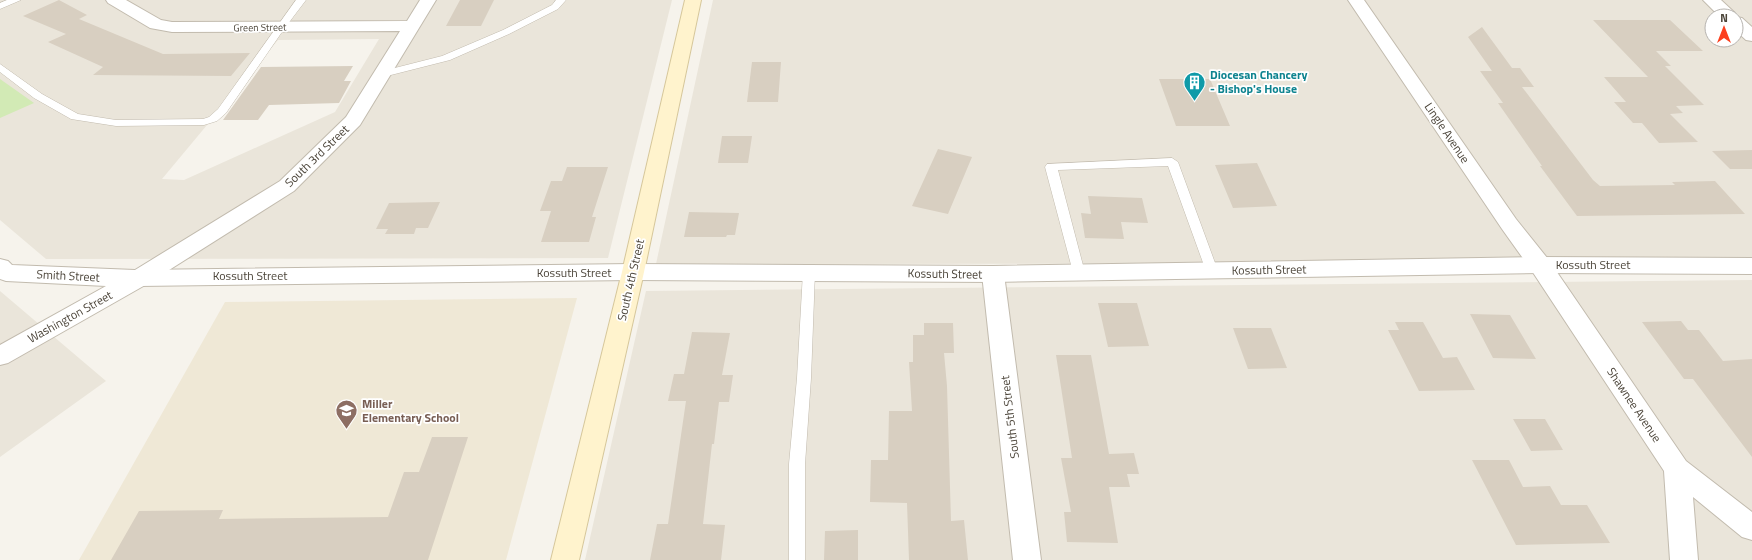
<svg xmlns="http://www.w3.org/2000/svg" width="1752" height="560" viewBox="0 0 1752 560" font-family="'Titillium Web',sans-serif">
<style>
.residential{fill:#eae5da;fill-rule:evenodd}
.education{fill:#efe8d6}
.green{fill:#d2eab5}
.building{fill:#d8cfc1}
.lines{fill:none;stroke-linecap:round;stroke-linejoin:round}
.service-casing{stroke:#c2bbae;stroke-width:1}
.minor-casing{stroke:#c2bbae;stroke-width:2}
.tertiary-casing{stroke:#c2bbae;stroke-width:2}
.secondary-casing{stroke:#d6c79b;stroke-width:2}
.service{fill:#fff;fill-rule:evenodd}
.minor{fill:#fff;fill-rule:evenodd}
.tertiary{fill:#fff;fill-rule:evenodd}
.secondary{fill:#fff3cd;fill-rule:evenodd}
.labels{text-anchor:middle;stroke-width:3.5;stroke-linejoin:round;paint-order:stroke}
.far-street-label{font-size:10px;fill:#4b4439;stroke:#fff}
.culture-label{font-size:12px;font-weight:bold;fill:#0d838f;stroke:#fff;text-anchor:start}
.street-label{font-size:12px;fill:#4b4439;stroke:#fff}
.education-label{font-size:12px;font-weight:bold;fill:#785e54;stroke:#fff;text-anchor:start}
</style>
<rect width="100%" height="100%" fill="#f6f3ec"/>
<path class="residential" d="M 0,0 L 672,0 L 608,258 L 46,259 L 0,220 ZM 379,39 L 335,112 L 184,180 L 162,179 L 278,40 Z
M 713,0 L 1752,0 L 1752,263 L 656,264 ZM 1712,16 L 1736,16 L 1736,40 L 1712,40 Z
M 1752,280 L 1752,560 L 585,560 L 646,291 Z
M 0,291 L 106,381 L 0,457 Z"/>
<path class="education" d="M 577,298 L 506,560 L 79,560 L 225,302 Z"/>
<path class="green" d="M 0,79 L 34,103 L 0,118 Z"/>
<path class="building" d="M 59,0 L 87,15 L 79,19 L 163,54 L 250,53 L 231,76 L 93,75 L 103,67 L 48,42 L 66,34 L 23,16 Z
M 460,0 L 494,0 L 481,26 L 446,26 Z
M 1593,20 L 1670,20 L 1703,51 L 1656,51 L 1671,66 L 1665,66 L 1704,105 L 1676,106 L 1683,113 L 1670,114 L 1698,142 L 1659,143 L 1642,123 L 1633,123 L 1614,102 L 1626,102 L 1604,77 L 1648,77 Z
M 1482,27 L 1512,68 L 1520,68 L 1534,87 L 1522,87 L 1593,180 L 1600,186 L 1675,185 L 1672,182 L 1715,181 L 1745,214 L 1577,216 L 1540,166 L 1542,166 L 1498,103 L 1503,103 L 1480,71 L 1492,71 L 1468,37 Z
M 752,62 L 781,62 L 778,102 L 747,102 Z
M 353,66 L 344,81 L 351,81 L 339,103 L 269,105 L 258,120 L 223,120 L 261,67 Z
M 1159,79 L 1210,79 L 1230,126 L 1176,126 Z
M 722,136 L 752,136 L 748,163 L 718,163 Z
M 938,149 L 972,157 L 948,214 L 912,206 Z
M 1752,150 L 1752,169 L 1730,169 L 1712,151 Z
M 1257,163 L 1277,206 L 1233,208 L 1215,165 Z
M 567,167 L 608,167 L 592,217 L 596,217 L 589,242 L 541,242 L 551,211 L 540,211 L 551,181 L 562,181 Z
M 1088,196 L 1142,198 L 1148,223 L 1121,222 L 1124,239 L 1085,238 L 1081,213 L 1091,214 Z
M 440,202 L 428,228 L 416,228 L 414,234 L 385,234 L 388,229 L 376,229 L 389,203 Z
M 689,212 L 739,213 L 735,235 L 727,235 L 726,237 L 684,237 Z
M 1098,303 L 1137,303 L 1149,346 L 1108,347 Z
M 1470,314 L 1510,315 L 1536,359 L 1493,358 Z
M 1681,321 L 1688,330 L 1699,330 L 1723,361 L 1752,359 L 1752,457 L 1693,379 L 1684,379 L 1642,322 Z
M 1395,322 L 1423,322 L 1443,358 L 1457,357 L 1475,390 L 1419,391 L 1388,330 L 1399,330 Z
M 924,323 L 953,323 L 954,353 L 944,353 L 947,386 L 951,521 L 964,520 L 968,560 L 909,560 L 907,503 L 870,502 L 871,460 L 888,460 L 889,411 L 912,411 L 909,362 L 913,362 L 913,335 L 924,335 Z
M 1233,328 L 1271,328 L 1287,368 L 1248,369 Z
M 692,332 L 730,333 L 722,375 L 733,375 L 729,402 L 719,402 L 714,444 L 712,444 L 703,524 L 725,525 L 721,560 L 650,560 L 657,524 L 668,524 L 686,401 L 668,401 L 674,374 L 684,374 Z
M 1056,355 L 1091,355 L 1109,454 L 1134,453 L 1139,474 L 1127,474 L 1130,487 L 1109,487 L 1118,543 L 1067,542 L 1064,512 L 1071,512 L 1061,458 L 1072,458 Z
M 1513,419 L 1545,419 L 1563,450 L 1531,451 Z
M 432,437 L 468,437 L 428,560 L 111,560 L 139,511 L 223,510 L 219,519 L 388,517 L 404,472 L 419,472 Z
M 1472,460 L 1509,460 L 1523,487 L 1550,486 L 1561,505 L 1587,505 L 1610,543 L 1516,545 Z
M 858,530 L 858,560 L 824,560 L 825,531 Z"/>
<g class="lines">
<defs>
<path id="service" d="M 7,0 L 21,0 L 0,9 L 0,3 Z
M 296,0 L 306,0 L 284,29 L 226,113 L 217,121 L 204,125 L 116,126 L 71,119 L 34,98 L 0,72 L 0,64 L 42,94 L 78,114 L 116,120 L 203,119 L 209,117 L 218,109 Z
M 556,0 L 566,0 L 558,9 L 509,34 L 450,60 L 383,77 L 378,74 L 379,72 L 442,56 L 503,30 L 552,5 Z
M 1172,158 L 1178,162 L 1218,271 L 1217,274 L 1207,274 L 1206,271 L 1168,166 L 1058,170 L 1085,273 L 1084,276 L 1074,276 L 1045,167 L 1047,164 Z
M 809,267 L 814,269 L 815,272 L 811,378 L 805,464 L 805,560 L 789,560 L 789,464 L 797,378 L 803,272 L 804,269 Z"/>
<path id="minor" d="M 106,0 L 126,0 L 161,20 L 172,22 L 407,21 L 420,0 L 436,0 L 360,125 L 294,191 L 147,284 L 8,363 L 0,365 L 0,345 L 106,286 L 6,281 L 0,279 L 0,259 L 8,261 L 12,265 L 135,270 L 280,181 L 346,117 L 400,31 L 172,32 L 150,28 L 108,3 Z
M 1348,0 L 1364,0 L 1516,219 L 1548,259 L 1686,461 L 1752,512 L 1752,540 L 1742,537 L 1693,497 L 1698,560 L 1670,560 L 1664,471 L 1532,271 L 1502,229 Z
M 1703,0 L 1721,0 L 1735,13 L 1736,17 L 1742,18 L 1752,27 L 1752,41 L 1746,40 L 1736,31 L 1736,16 L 1719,16 Z
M 993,266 L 1001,268 L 1004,274 L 1041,560 L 1013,560 L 982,274 L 985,268 Z"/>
<path id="tertiary" d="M 1540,257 L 1752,258 L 1752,274 L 1540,273 L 993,282 L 633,280 L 139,286 L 131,284 L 128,278 L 131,272 L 139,270 L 633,264 L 993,266 Z"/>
<path id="secondary" d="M 685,0 L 701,0 L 644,272 L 579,560 L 551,560 L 622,272 Z"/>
</defs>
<use href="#service" class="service-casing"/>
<use href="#minor" class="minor-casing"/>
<use href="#tertiary" class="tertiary-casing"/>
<use href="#secondary" class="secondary-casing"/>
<use href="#service" class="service"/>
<use href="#minor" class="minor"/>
<use href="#tertiary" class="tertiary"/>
<use href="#secondary" class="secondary"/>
</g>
<defs>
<symbol id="building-pin" viewBox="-11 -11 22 30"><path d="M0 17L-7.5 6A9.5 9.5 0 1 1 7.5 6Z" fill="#0f9aa8" stroke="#fff"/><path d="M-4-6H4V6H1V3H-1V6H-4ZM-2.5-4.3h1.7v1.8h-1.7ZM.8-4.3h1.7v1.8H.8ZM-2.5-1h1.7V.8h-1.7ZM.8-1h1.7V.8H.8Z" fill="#fff"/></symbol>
<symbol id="school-pin" viewBox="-11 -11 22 30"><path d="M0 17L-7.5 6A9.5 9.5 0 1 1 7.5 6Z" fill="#8d6e63" stroke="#fff"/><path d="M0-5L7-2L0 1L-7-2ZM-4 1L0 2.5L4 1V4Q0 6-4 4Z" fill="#fff"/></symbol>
</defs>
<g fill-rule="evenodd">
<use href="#building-pin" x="1182" y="70" width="25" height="34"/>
<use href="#school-pin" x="334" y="398" width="25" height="34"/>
</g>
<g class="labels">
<g class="far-street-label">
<text transform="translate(260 27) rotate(-1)" y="4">Green Street</text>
</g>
<g class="culture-label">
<text x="1210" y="79">Diocesan Chancery<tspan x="1210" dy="14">- Bishop's House</tspan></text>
</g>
<g class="street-label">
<text transform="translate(1447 133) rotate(56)" y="4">Lingle Avenue</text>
<text transform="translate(317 156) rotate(-44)" y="4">South 3rd Street</text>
<text x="1593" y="269">Kossuth Street</text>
<text transform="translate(1269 270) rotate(-1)" y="4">Kossuth Street</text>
<text x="574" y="277">Kossuth Street</text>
<text transform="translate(945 274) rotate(1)" y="4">Kossuth Street</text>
<text transform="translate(68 276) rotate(3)" y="4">Smith Street</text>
<text x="250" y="280">Kossuth Street</text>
<text transform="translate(631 280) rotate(-77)" y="4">South 4th Street</text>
<text transform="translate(70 317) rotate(-29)" y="4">Washington Street</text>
<text transform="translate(1634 405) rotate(56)" y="4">Shawnee Avenue</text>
<text transform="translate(1010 417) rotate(-97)" y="4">South 5th Street</text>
</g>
<g class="education-label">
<text x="362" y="408">Miller<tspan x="362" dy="14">Elementary School</tspan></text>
</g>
</g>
<g transform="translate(1724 28)"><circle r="19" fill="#ffffff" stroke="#b7b4b0"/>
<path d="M0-3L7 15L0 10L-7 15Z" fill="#fc3f1d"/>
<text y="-6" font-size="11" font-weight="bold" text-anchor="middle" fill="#4b4439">N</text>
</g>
</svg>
